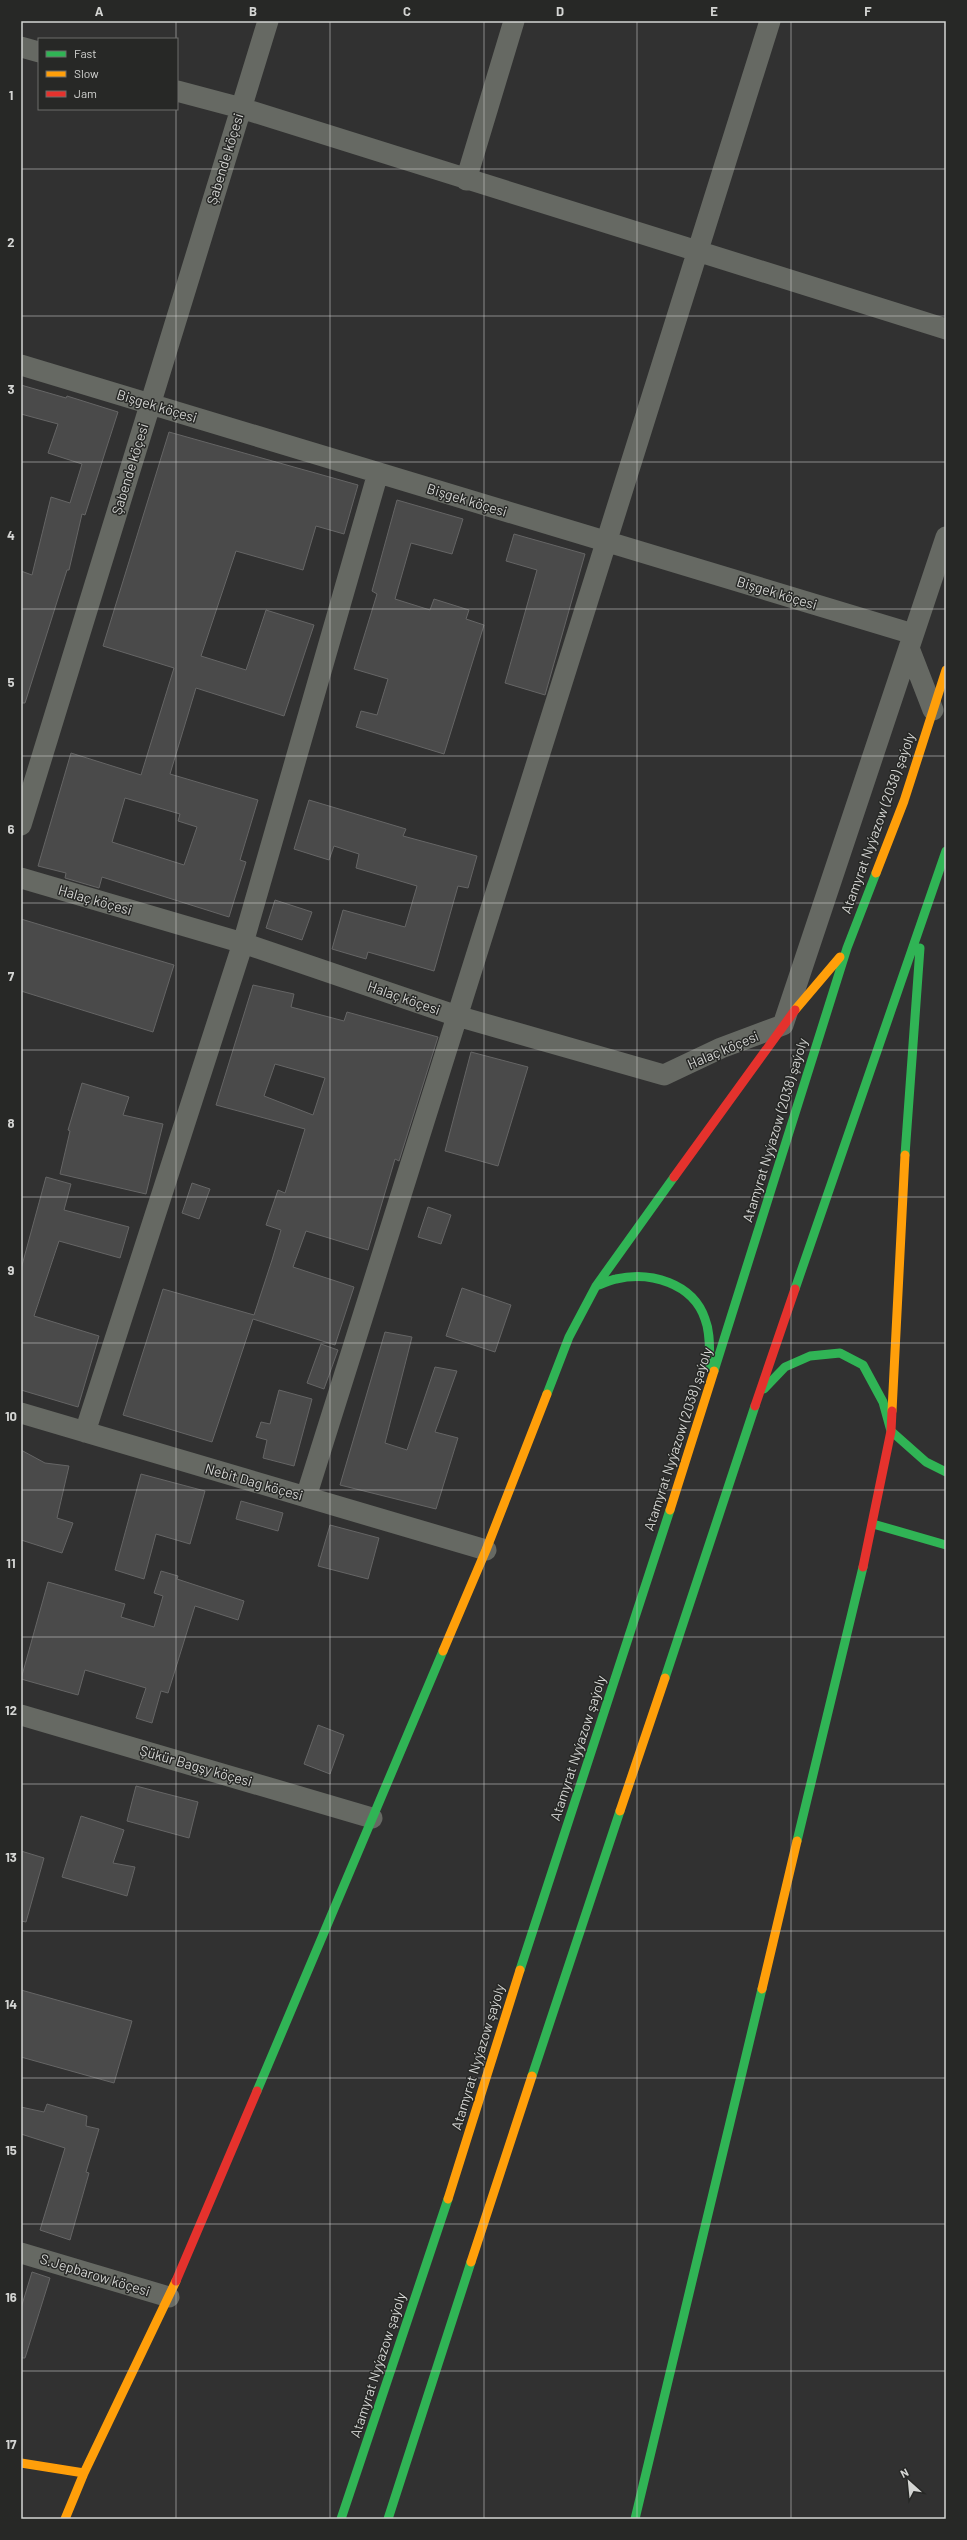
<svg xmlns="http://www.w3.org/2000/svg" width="967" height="2540" viewBox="0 0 967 2540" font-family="Barlow,sans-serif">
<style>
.building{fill:#4a4a4a;stroke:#656565;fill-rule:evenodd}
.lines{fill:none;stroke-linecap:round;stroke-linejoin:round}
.street{stroke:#666963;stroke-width:21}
.fast{stroke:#30b455;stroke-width:9}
.slow{stroke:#ff9f0a;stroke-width:9}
.jam{stroke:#e5322d;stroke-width:9}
.grid{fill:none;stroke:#d4d5d3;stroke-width:1;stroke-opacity:0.55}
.labels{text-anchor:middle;stroke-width:3;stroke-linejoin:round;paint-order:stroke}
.street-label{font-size:14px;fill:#d4d5d3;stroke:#272826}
.neatline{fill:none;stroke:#d4d5d3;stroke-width:1.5}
.grid-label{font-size:13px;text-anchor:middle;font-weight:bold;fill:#d4d5d3}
</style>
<rect width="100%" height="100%" fill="#313131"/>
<path class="building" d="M 21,385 L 66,398 L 67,396 L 118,412 L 85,515 L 82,514 L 69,570 L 67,570 L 25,703 L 21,703 L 21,571 L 32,575 L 51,497 L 70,503 L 82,464 L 48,453 L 58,424 L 21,414 Z
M 169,432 L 358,485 L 344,534 L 316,526 L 303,570 L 236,551 L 201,656 L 246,670 L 266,610 L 314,625 L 284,716 L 196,688 L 170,774 L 258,800 L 240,860 L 246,862 L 229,917 L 102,877 L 99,888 L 65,878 L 66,873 L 38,866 L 71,753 L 141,775 L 174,668 L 103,646 ZM 125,798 L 180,814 L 178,821 L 197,827 L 184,865 L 112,842 Z
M 397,500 L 463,519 L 452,554 L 411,543 L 395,599 L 430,610 L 434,599 L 469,610 L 466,619 L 484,625 L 444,754 L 356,727 L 361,711 L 377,715 L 388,679 L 354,669 L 377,594 L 372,591 Z
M 514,534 L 585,554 L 545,695 L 505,683 L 537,570 L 506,561 Z
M 309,800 L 406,829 L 403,836 L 477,856 L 468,888 L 458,886 L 434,971 L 368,952 L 366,959 L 332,949 L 343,910 L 405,927 L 417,886 L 356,868 L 359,854 L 334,846 L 329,860 L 294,849 Z
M 275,900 L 312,912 L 302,940 L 266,928 Z
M 21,919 L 174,965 L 153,1032 L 21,991 Z
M 253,985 L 294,994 L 291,1007 L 344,1021 L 347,1012 L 438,1037 L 399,1161 L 395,1159 L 368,1250 L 306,1231 L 293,1267 L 354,1287 L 335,1345 L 253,1319 L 212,1442 L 123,1415 L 163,1289 L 254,1315 L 272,1260 L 281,1230 L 266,1225 L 278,1190 L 285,1193 L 305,1129 L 216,1105 ZM 275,1064 L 325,1078 L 313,1115 L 264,1096 Z
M 471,1052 L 528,1067 L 498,1166 L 445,1151 Z
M 82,1083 L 129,1097 L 123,1115 L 163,1124 L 146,1194 L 60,1174 L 70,1131 L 68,1130 Z
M 46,1177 L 71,1184 L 64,1210 L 129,1227 L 120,1258 L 59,1241 L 34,1316 L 99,1336 L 78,1407 L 21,1390 L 21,1269 Z
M 192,1183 L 210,1189 L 199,1219 L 182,1213 Z
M 428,1207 L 451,1215 L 441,1244 L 418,1237 Z
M 462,1288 L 511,1305 L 495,1352 L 446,1336 Z
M 385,1332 L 412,1337 L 385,1443 L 407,1450 L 435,1367 L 457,1371 L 435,1432 L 458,1438 L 436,1509 L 340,1485 Z
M 321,1344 L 338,1350 L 324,1389 L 307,1383 Z
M 279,1390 L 312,1399 L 294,1466 L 263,1458 L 267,1440 L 256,1437 L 261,1422 L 270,1424 Z
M 21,1450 L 45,1463 L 69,1466 L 57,1518 L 73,1523 L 62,1553 L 21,1540 Z
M 141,1474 L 205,1491 L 190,1544 L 156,1534 L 144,1579 L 115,1570 Z
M 241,1501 L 283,1513 L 278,1531 L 236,1519 Z
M 330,1525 L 379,1538 L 368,1579 L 318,1566 Z
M 161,1571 L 178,1576 L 177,1579 L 244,1601 L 238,1620 L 195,1606 L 168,1693 L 161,1691 L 152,1723 L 136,1718 L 146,1688 L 85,1670 L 78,1695 L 21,1679 L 48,1582 L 125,1604 L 121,1617 L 154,1627 L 163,1596 L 154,1593 Z
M 318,1725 L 344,1735 L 330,1774 L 304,1764 Z
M 136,1786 L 198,1802 L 189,1838 L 127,1821 Z
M 81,1816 L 124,1830 L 113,1863 L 135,1867 L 127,1896 L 62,1877 Z
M 21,1851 L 44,1858 L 26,1922 L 21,1921 Z
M 21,1990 L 132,2021 L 114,2083 L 21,2057 Z
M 47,2104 L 87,2116 L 86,2126 L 99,2129 L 86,2172 L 89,2173 L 70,2240 L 40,2230 L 65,2148 L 21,2134 L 21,2107 L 44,2112 Z
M 32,2272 L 50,2278 L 25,2358 L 21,2358 L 21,2308 Z"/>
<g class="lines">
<path class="street" d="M 21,47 L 39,52
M 177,91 L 241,108 L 946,329
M 466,180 L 514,21
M 21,365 L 913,634
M 909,648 L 933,710
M 21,825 L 268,21
M 21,878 L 243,943 L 457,1016 L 664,1075 L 721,1048 L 783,1025 L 946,537
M 21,1413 L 486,1550
M 85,1432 L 243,943 L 378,473
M 306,1497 L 770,21
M 21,1715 L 372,1818
M 21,2253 L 169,2297"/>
<path class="fast" d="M 905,1155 L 920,948
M 596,1286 C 603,1284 609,1280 616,1279 C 650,1271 693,1283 705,1319 C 711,1334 709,1351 710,1367
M 795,1289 L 946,851
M 714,1371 L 847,948 L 876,873
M 764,1389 L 785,1367 L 810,1356 L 840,1353 L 863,1365 L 883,1402 L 891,1431 L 926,1462 L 946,1472
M 547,1394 L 569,1337 L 596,1286 L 674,1177
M 873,1524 L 946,1545
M 665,1678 L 755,1406
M 797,1841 L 863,1567
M 520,1970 L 670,1510
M 532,2076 L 620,1811
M 257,2091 L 443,1651
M 341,2519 L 448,2199
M 388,2519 L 471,2262
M 635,2519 L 762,1989"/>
<path class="slow" d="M 876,873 L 904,801 L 946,670
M 795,1010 L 840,957
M 892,1411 L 905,1155
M 670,1510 L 714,1371
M 443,1651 L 486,1550 L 547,1394
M 620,1811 L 665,1678
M 762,1989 L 797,1841
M 448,2199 L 520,1970
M 471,2262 L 532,2076
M 21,2463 L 84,2473
M 65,2519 L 84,2473 L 176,2281"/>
<path class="jam" d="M 674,1177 L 795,1010
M 755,1406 L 795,1289
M 863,1567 L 891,1431 L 892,1411
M 176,2281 L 257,2091"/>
</g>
<path class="grid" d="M 176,21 L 176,39M 330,21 L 330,2519M 484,21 L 484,2519M 637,21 L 637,2519M 791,21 L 791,2519M 176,109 L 176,2519M 21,169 L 946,169M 21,316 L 946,316M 21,462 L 946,462M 21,609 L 946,609M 21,756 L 946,756M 21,903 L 946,903M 21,1050 L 946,1050M 21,1197 L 946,1197M 21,1343 L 946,1343M 21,1490 L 946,1490M 21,1637 L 946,1637M 21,1784 L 946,1784M 21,1931 L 946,1931M 21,2078 L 946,2078M 21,2224 L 946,2224M 21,2371 L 946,2371"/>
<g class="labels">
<g class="street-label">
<text transform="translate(225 159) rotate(-73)" y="5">Şabende köçesi</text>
<text transform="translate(157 406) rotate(17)" y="5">Bişgek köçesi</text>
<text transform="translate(130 469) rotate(-73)" y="5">Şabende köçesi</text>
<text transform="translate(467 500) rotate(17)" y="5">Bişgek köçesi</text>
<text transform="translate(777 593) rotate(17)" y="5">Bişgek köçesi</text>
<text transform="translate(878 823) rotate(-70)" y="5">Atamyrat Nyýazow (2038) şaýoly</text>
<text transform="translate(95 900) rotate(16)" y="5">Halaç köçesi</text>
<text transform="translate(404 998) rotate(19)" y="5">Halaç köçesi</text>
<text transform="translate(723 1050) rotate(-23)" y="5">Halaç köçesi</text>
<text transform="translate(775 1130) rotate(-73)" y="5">Atamyrat Nyýazow (2038) şaýoly</text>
<text transform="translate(678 1439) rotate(-72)" y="5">Atamyrat Nyýazow (2038) şaýoly</text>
<text transform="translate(254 1482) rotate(16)" y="5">Nebit Dag köçesi</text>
<text transform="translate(578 1748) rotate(-72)" y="5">Atamyrat Nyýazow şaýoly</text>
<text transform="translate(196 1766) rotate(16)" y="5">Şükür Bagşy köçesi</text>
<text transform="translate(478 2057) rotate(-73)" y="5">Atamyrat Nyýazow şaýoly</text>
<text transform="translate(95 2275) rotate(17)" y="5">S.Jepbarow köçesi</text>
<text transform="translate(378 2365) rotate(-72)" y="5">Atamyrat Nyýazow şaýoly</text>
</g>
</g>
<rect width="967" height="2540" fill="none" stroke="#272826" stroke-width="44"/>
<rect x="38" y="38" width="140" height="72" fill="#272826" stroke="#6c6d6b"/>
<rect x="46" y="51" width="20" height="6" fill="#30b455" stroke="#6c6d6b"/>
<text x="74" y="58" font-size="12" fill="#d4d5d3">Fast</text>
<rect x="46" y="71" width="20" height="6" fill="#ff9f0a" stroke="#6c6d6b"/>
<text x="74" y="78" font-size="12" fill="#d4d5d3">Slow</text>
<rect x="46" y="91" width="20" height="6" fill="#e5322d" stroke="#6c6d6b"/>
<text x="74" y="98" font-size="12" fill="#d4d5d3">Jam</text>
<g transform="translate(909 2482) rotate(333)" stroke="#272826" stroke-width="3" paint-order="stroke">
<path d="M0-3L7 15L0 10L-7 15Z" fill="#d4d5d3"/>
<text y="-6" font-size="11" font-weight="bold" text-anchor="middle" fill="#d4d5d3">N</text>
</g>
<rect x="22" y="22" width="923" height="2496" class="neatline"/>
<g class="grid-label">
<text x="99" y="16">A</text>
<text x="253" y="16">B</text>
<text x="407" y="16">C</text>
<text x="560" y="16">D</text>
<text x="714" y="16">E</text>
<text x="868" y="16">F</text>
<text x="11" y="100">1</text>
<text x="11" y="247">2</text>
<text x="11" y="394">3</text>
<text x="11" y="540">4</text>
<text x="11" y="687">5</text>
<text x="11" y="834">6</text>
<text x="11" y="981">7</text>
<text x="11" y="1128">8</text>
<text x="11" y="1275">9</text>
<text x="11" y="1421">10</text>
<text x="11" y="1568">11</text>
<text x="11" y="1715">12</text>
<text x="11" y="1862">13</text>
<text x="11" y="2009">14</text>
<text x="11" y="2155">15</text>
<text x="11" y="2302">16</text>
<text x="11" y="2449">17</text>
</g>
</svg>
